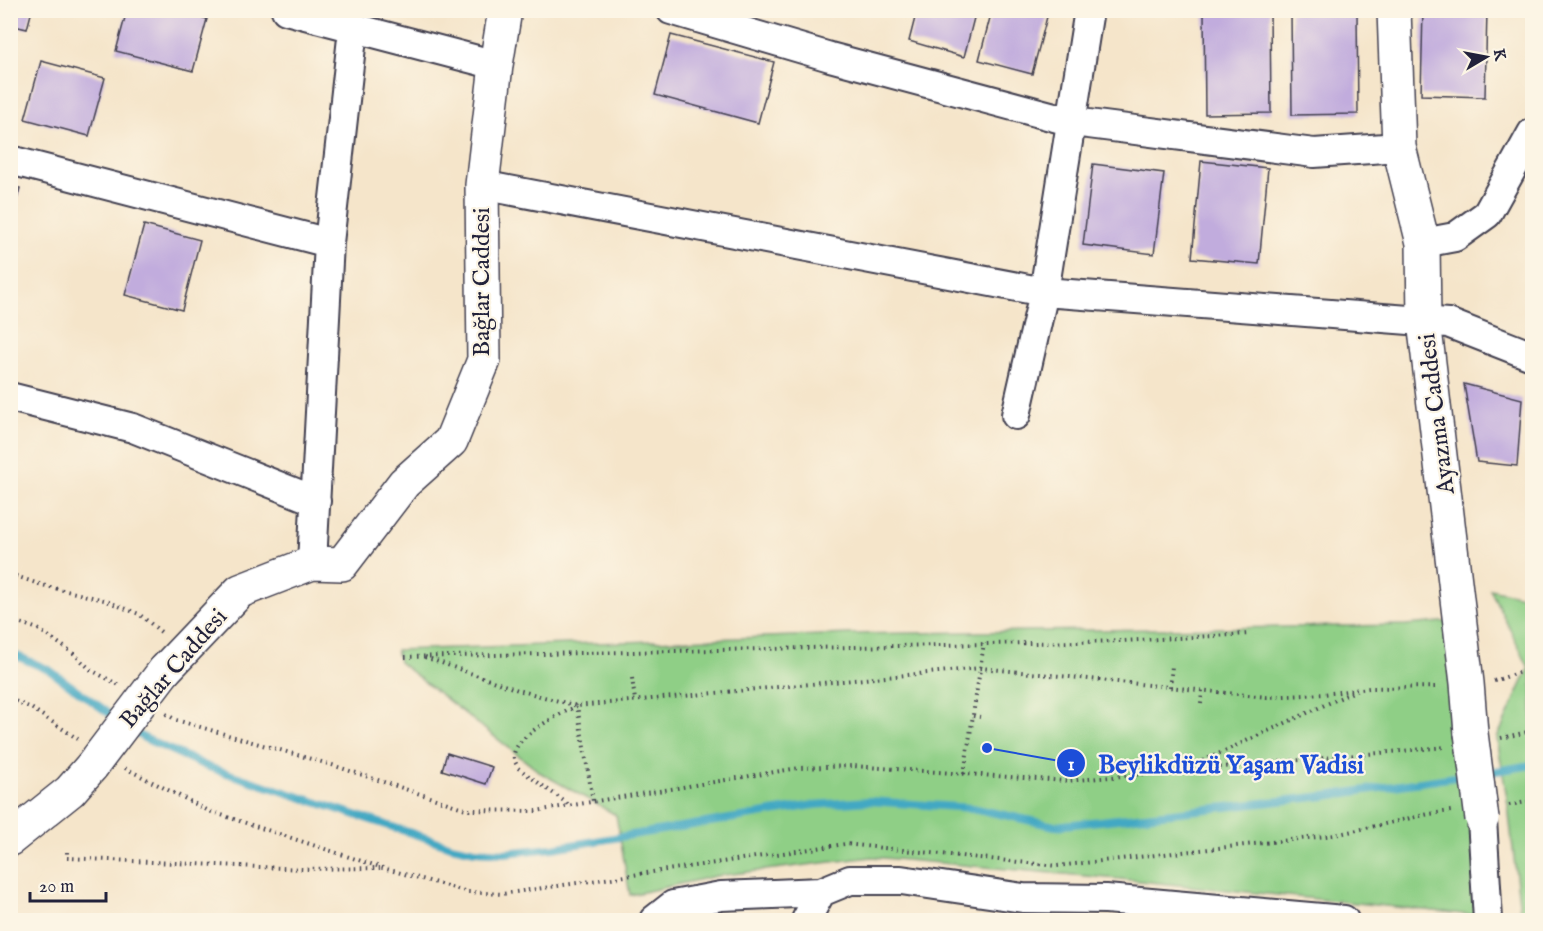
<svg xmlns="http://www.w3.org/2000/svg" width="1543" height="931" viewBox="0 0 1543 931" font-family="'IM FELL English',serif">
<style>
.green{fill:#8fcf86;stroke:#587860;stroke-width:1.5}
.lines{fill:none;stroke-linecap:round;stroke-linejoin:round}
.stream{stroke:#43a8c3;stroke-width:8}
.building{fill:#c1acdd}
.minor-casing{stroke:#423f50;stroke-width:32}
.tertiary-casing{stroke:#423f50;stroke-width:36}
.path{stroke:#423f50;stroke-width:4;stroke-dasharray:1.5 4.5;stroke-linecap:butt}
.minor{stroke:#fff;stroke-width:28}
.tertiary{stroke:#fff;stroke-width:33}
.tertiary-bridge-casing{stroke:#423f50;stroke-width:36;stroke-linecap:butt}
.tertiary-bridge{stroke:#fff;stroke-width:33}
.labels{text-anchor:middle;stroke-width:4.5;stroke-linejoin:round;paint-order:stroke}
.street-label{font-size:24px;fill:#22223b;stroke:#fcf5e5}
.leader{fill:none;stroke:#1d4ed8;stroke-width:2}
.callout-dot{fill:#1d4ed8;stroke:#fcf5e5;stroke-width:2}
.mark-label{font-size:18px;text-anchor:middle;font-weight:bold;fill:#fff}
.callout-label{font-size:26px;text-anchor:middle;font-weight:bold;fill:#1d4ed8;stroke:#fcf5e5;stroke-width:4.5;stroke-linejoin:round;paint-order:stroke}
</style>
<rect width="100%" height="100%" fill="#fcf5e5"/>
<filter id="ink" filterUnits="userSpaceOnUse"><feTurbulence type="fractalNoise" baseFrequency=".0167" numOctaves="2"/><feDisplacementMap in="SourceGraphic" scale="12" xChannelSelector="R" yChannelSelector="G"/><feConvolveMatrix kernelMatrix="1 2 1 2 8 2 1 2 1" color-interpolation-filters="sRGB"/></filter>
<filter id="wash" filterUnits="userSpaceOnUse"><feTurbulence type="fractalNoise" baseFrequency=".008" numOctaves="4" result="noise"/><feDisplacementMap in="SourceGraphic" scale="24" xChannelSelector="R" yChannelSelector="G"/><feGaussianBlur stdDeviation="1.35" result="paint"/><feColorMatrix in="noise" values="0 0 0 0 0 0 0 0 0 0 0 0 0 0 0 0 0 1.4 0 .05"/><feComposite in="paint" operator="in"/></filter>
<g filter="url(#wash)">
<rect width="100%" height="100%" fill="#f5e5ca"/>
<path class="green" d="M 1490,589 L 1532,598 L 1532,920 L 1521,920 L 1508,805 L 1497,738 L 1529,668 Z
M 1454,621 L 1481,904 L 1473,915 L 1130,880 L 872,857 L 716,876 L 630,895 L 616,815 L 541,773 L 399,662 L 396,650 L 851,634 L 1406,625 Z"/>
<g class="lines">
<path class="stream" d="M 10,653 L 49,670 L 117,719
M 129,728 L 144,738 L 208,767 L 451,846 L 475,851 L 504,853 L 553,848 L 814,805 L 868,801 L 972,808 L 1055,826 L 1325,796 L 1469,775
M 1484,773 L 1532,765"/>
</g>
<g id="blocks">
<path class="building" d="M 10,10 L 32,10 L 27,29 L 10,25 Z
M 127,10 L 176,10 L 207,19 L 193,71 L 116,51 Z
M 917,10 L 976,10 L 964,57 L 909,41 Z
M 992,10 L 1040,10 L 1048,13 L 1032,74 L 979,60 Z
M 1239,10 L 1270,10 L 1271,113 L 1205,114 L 1204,11 Z
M 1423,10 L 1487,10 L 1485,97 L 1421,95 Z
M 1291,12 L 1357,12 L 1358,114 L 1292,115 Z
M 671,35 L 774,62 L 758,123 L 655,95 Z
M 41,61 L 105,78 L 89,136 L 25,119 Z
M 1201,161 L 1268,168 L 1259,264 L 1192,258 Z
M 1093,164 L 1164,173 L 1154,254 L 1083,245 Z
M 10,186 L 20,188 L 11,222 L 10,222 Z
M 144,225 L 200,240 L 182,310 L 125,295 Z
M 1464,384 L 1522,399 L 1517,466 L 1477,462 Z
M 447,753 L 492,767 L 486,784 L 442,770 Z"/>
</g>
</g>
<g filter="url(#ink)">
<use href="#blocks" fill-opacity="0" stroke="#423f50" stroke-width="1.5"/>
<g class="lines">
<defs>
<path id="minor" d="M 286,10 L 496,65
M 671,10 L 830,57 L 1073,122 L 1314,153 L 1399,147
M 10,160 L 329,243
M 482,185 L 1044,292 L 1448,323 L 1532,356
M 1423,243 L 1455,237 L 1487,214 L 1532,133
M 10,397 L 133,428 L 316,501
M 1016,415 L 1044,292 L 1089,10
M 312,563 L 329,243 L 353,29
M 1482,819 L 1488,920
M 654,920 L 673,905 L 721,896 L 821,892
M 806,920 L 821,892 L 850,880 L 901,880 L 1023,898 L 1106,899 L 1344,920"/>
<path id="tertiary" d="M 1394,10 L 1399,147 L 1423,243 L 1424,321 L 1467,683 L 1471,733
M 164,671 L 240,591 L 312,563 L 342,564 L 404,483 L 451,441 L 484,360 L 482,185 L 496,65 L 505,10
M 10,839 L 70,791 L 92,766"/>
</defs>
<use href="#minor" class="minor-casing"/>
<use href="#tertiary" class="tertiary-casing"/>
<path class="path" d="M 10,574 L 42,585 L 104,600 L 139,614 L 161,632
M 10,619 L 38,629 L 73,653 L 91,670 L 119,685
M 405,657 L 1122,641 L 1250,634
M 425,657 L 518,690 L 577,706 L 981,668 L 1267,697 L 1324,694 L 1369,688 L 1438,687
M 632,678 L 635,700
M 1494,681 L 1532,668
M 1170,687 L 1172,666
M 10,699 L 31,708 L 78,739
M 1201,704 L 1202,690
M 166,714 L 176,720 L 332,765 L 469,810 L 536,811 L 799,768 L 853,766 L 1066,781 L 1446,747
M 973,716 L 980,717
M 1501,738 L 1532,731
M 125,768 L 209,811 L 383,868 L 468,892 L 502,894 L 845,844 L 1057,866 L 1335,835 L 1429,814 L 1451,811
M 1181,771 L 1355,691
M 964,774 L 984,643
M 568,804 L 518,768 C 517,765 515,762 514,759 C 510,737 561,714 577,706 L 593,801
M 1509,805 L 1532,801
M 67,852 L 67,858 L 303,869 L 380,868"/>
<use href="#minor" class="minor"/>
<use href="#tertiary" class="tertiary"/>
<defs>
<path id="tertiary-bridge" d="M 1471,733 L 1482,819
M 92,766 L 164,671"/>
</defs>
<use href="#tertiary-bridge" class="tertiary-bridge-casing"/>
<use href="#tertiary-bridge" class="tertiary-bridge"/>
</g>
</g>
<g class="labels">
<g class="street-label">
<text transform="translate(481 282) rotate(-90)" y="8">Bağlar Caddesi</text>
<text transform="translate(1436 414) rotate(-97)" y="8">Ayazma Caddesi</text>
<text transform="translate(173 668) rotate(-49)" y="8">Bağlar Caddesi</text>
</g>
</g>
<path class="leader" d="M987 748L1071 763"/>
<g class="callout-dot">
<circle cx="987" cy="748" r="6"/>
<circle cx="1071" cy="763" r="15"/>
</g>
<g class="mark-label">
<text x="1071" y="770">1</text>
</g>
<g class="callout-label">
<text x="1231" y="773">Beylikdüzü Yaşam Vadisi</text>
</g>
<rect width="1543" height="931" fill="none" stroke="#fcf5e5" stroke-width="36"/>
<g transform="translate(1486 57) rotate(80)" stroke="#fcf5e5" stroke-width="4.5" paint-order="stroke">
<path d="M0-4.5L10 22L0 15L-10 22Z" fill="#22223b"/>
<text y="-9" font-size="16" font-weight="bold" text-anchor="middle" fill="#22223b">K</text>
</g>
<path d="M30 892v9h76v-9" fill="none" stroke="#22223b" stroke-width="3"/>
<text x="39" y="892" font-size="18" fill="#22223b" stroke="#fcf5e5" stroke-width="4.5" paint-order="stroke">20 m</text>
</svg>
